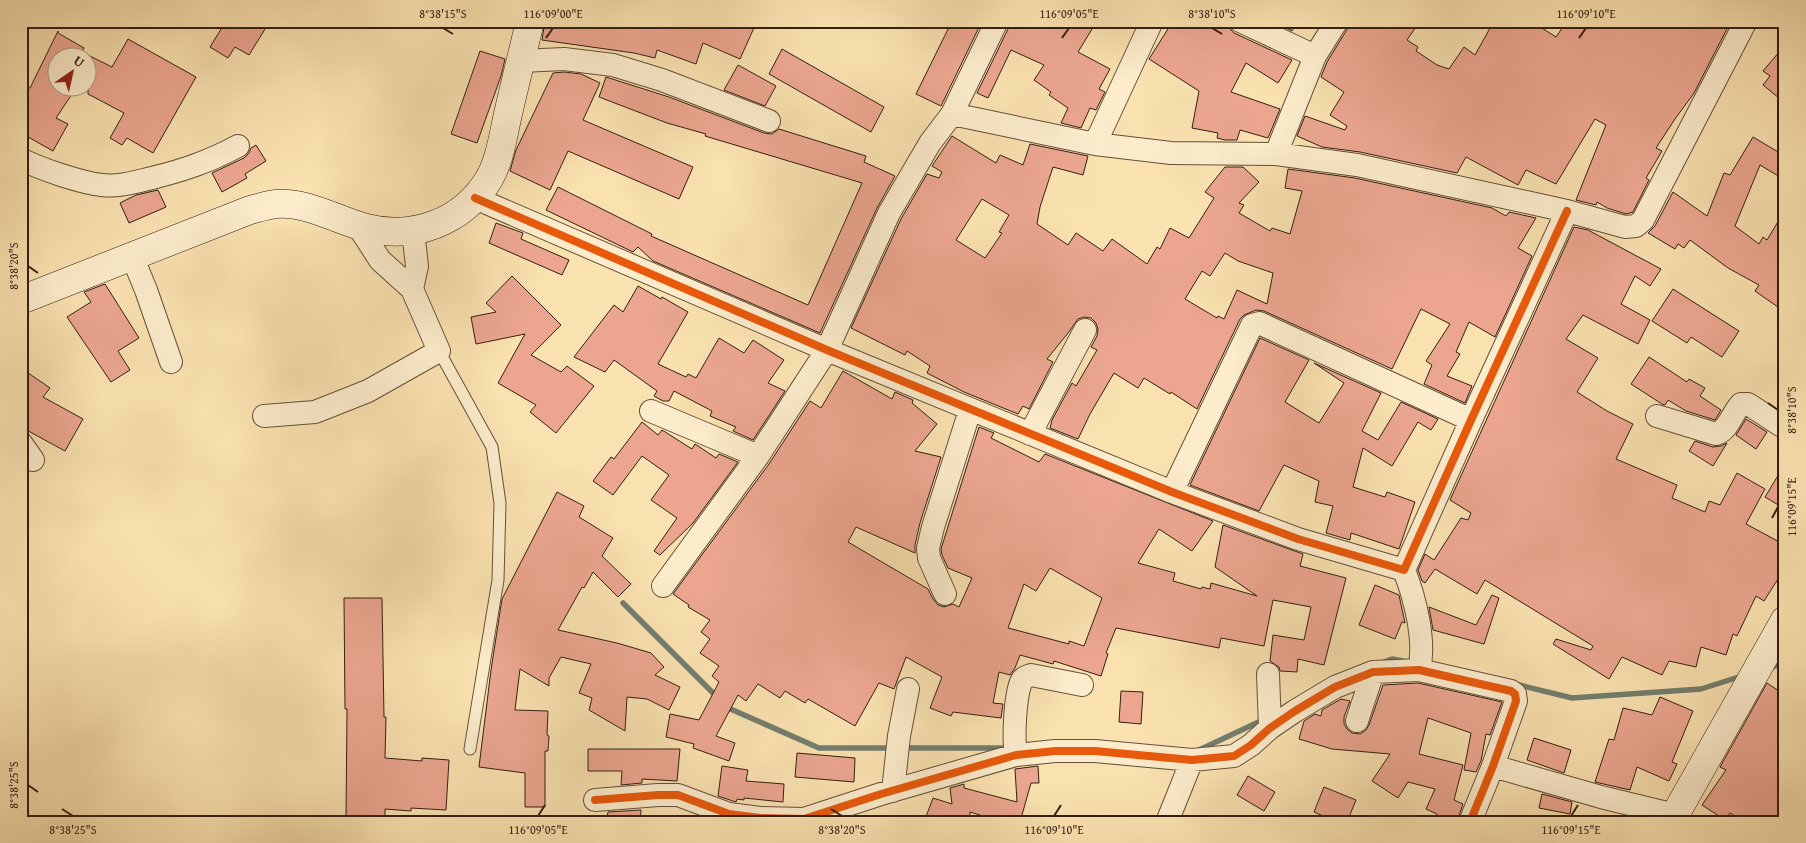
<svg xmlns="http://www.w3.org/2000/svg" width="1806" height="843" viewBox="0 0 1806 843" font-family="'Gentium Book Plus',serif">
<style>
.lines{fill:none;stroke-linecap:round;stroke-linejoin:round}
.stream{stroke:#737e6f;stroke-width:5.5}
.building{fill:#eca690;stroke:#331e13;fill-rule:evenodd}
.lane-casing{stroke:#654f3a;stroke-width:13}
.street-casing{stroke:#654f3a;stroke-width:24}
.secondary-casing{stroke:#331e13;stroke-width:29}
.lane{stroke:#fceccc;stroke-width:11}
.street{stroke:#fceccc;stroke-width:22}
.secondary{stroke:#fceccc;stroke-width:28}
.cycleway-casing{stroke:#fceccc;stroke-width:11}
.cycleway{stroke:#e8590c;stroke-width:8}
.ticks{fill:none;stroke:#331e13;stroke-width:2}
.neatline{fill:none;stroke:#331e13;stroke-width:2}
.ticks-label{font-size:12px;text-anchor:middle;fill:#331e13}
</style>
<rect width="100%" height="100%" fill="#fae2b0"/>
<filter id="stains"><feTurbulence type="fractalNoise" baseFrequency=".004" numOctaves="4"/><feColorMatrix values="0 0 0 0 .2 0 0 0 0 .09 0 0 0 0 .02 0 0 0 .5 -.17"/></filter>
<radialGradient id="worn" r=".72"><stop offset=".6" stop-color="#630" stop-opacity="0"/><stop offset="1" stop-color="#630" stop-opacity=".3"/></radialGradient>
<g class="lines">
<path class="stream" d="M 623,603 L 718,698
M 1384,662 L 1392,659 L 1403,661
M 1768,668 L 1785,663
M 1515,684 L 1572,698 L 1701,689 L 1742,676
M 726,707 L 819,748 L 893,748
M 902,748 L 1008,748
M 1199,750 L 1265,719"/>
</g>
<path class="building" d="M 226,21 L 270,21 L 249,55 L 235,47 L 228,58 L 210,47 Z
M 545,21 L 757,21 L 740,59 L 703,43 L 696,64 L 657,50 L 655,58 L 634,53 L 542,40 Z
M 952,21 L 982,21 L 941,106 L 916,94 Z
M 1010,21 L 1097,21 L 1078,52 L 1110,69 L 1099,89 L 1105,92 L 1096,110 L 1090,108 L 1081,128 L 1061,123 L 1068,108 L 1049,95 L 1051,92 L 1034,80 L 1044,65 L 1011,50 L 988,98 L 977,93 L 1009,27 Z
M 1173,21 L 1227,21 L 1229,28 L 1234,33 L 1292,60 L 1278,83 L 1246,63 L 1231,92 L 1280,109 L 1268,138 L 1240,130 L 1237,140 L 1225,140 L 1217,138 L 1218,133 L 1192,128 L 1199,91 L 1149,59 Z
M 1272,21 L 1298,21 L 1292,31 Z
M 1350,21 L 1420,21 L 1407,40 L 1418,47 L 1416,51 L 1437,65 L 1449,69 L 1464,47 L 1475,55 L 1494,21 L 1531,21 L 1556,37 L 1567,21 L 1731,21 L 1694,93 L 1675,119 L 1656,148 L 1662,151 L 1646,178 L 1649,180 L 1633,212 L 1626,214 L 1607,208 L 1597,202 L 1596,205 L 1576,200 L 1606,125 L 1595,119 L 1556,184 L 1526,170 L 1518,185 L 1466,157 L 1457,173 L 1360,152 L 1322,147 L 1297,136 L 1305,116 L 1345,130 L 1347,126 L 1330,115 L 1344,92 L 1321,77 L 1327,62 L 1348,28 Z
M 58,31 L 58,33 L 84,48 L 78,58 L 58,58 L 58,88 L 76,88 L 56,118 L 68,124 L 53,151 L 21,133 L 21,88 L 30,88 Z
M 128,39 L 196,77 L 153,153 L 127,138 L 122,145 L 110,138 L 124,113 L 88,94 L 88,55 L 112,67 Z
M 1785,45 L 1785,103 L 1763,85 L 1770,76 L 1763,71 Z
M 782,49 L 884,107 L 871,132 L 769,74 Z
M 480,51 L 505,59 L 501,76 L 477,143 L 451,134 Z
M 738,65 L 776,86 L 765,106 L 724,90 Z
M 564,72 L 581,74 L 600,83 L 583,120 L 693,167 L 679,199 L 568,151 L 550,190 L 510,171 L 516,150 L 553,73 Z
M 606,77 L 669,97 L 764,133 L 772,134 L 779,129 L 866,156 L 864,162 L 895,176 L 877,208 L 820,333 L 653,261 L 638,247 L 633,252 L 546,210 L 558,187 L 652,234 L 651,236 L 808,305 L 862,183 L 705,136 L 706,134 L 667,123 L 599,97 Z
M 952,136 L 996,163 L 1000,155 L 1023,165 L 1030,144 L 1088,156 L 1083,175 L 1053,167 L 1040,207 L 1037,224 L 1068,245 L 1076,233 L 1103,251 L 1112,239 L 1147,264 L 1157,247 L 1160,249 L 1170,228 L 1189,238 L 1214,198 L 1205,192 L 1225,167 L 1243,167 L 1259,182 L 1239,203 L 1244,205 L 1239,213 L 1270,231 L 1272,228 L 1290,234 L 1302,191 L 1285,188 L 1288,169 L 1355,178 L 1492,208 L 1506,216 L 1509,212 L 1536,218 L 1518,248 L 1532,256 L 1495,337 L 1469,322 L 1456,352 L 1460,354 L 1447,376 L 1472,386 L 1465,403 L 1424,384 L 1432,365 L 1426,361 L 1450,324 L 1421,309 L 1392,369 L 1264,311 L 1256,310 L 1244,315 L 1240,319 L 1197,409 L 1171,392 L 1170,394 L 1144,378 L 1138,388 L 1114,373 L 1090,414 L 1078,439 L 1050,428 L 1052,420 L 1072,383 L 1076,386 L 1097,350 L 1091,347 L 1097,336 L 1098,329 L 1096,323 L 1091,318 L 1084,317 L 1078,319 L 1068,333 L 1047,359 L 1053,362 L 1029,409 L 1023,406 L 1018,414 L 964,392 L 927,373 L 930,366 L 907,351 L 905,355 L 851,328 L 901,219 L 927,174 L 939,178 L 942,172 L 932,166 ZM 982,199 L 1009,215 L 999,232 L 1002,233 L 985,258 L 956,240 ZM 1225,253 L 1238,261 L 1273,273 L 1267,304 L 1237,290 L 1224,319 L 1218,316 L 1217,318 L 1185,299 L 1202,271 L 1210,276 Z
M 1753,137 L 1785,156 L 1785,180 L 1760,165 L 1735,226 L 1759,244 L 1763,237 L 1767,240 L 1785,210 L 1785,312 L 1755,291 L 1759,285 L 1728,268 L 1690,240 L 1684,248 L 1678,244 L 1675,249 L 1648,233 L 1655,226 L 1673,192 L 1707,216 L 1724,173 L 1730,175 Z
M 256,145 L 266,161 L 245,174 L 247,178 L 222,192 L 212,173 L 244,158 L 249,153 L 251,148 Z
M 158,190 L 166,207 L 129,223 L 120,203 L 136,195 Z
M 496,223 L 523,233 L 521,239 L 569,260 L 562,275 L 489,243 Z
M 1574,227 L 1588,230 L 1661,269 L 1650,286 L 1635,276 L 1621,304 L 1650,320 L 1638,344 L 1583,315 L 1566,339 L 1598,358 L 1577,392 L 1607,411 L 1633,424 L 1616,459 L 1677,485 L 1672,498 L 1705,512 L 1709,501 L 1720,505 L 1737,473 L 1765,489 L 1746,524 L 1785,545 L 1785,568 L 1764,601 L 1756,596 L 1737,636 L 1733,634 L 1726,655 L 1701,647 L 1696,667 L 1669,661 L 1662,675 L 1622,657 L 1609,679 L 1553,644 L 1556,639 L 1591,650 L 1593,646 L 1485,580 L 1477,594 L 1435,569 L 1425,583 L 1422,581 L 1418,570 L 1425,554 L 1434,560 L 1461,518 L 1468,520 L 1471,513 L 1450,500 Z
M 512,276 L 561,325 L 531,355 L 561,372 L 567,366 L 594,386 L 556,433 L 530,412 L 536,405 L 498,383 L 525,334 L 476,344 L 471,317 L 496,312 L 486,303 Z
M 105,284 L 139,338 L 118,351 L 130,370 L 111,382 L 67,317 L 91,302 L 84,292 Z
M 638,286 L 661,299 L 662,297 L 688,312 L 658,364 L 686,377 L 688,374 L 696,378 L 719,338 L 744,353 L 753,340 L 784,360 L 768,383 L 785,391 L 753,440 L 733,431 L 736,427 L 710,416 L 712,411 L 674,391 L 669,401 L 663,401 L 654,396 L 657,391 L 614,360 L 605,372 L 574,357 L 614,305 L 623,312 Z
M 1673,289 L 1739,331 L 1722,357 L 1691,337 L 1687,343 L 1652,321 Z
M 1260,338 L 1309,360 L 1285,402 L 1319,423 L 1344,383 L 1314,363 L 1381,393 L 1362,431 L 1378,440 L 1401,402 L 1438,419 L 1431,430 L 1418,422 L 1392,466 L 1363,448 L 1353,487 L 1385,497 L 1387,492 L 1415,502 L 1399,549 L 1351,533 L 1350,540 L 1326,533 L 1333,506 L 1315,502 L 1319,481 L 1284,465 L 1259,511 L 1190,485 Z
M 1649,357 L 1687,382 L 1689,379 L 1705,388 L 1700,396 L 1721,410 L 1715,420 L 1686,411 L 1668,400 L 1665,405 L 1662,404 L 1631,384 Z
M 21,368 L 50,388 L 43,397 L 83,419 L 65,451 L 21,427 Z
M 843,371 L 892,399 L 895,392 L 913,400 L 912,403 L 937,424 L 915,451 L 941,457 L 920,523 L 915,545 L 915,553 L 856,527 L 848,542 L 928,589 L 933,599 L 938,605 L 944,607 L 953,604 L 959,607 L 972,578 L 948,568 L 942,555 L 941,549 L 979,427 L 994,433 L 991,438 L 1039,462 L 1045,454 L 1213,521 L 1192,551 L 1159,529 L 1138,563 L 1175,573 L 1173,581 L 1201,589 L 1202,587 L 1210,589 L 1211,583 L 1257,596 L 1215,567 L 1223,525 L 1303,554 L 1300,566 L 1346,578 L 1324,665 L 1298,659 L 1297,672 L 1280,671 L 1279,667 L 1270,661 L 1273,635 L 1304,640 L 1311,607 L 1273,600 L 1264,646 L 1221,638 L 1219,648 L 1116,628 L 1106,653 L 1108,654 L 1101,676 L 1054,661 L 1053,664 L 1020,655 L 1015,668 L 1010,675 L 999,672 L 993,703 L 1003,704 L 1001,718 L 953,712 L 951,716 L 930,708 L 942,677 L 906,657 L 894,689 L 879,683 L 855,726 L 808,699 L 805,703 L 785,691 L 780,698 L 758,684 L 746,701 L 738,695 L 716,736 L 735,743 L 729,761 L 693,748 L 694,744 L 666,737 L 670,714 L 699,720 L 719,682 L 712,676 L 719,666 L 700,653 L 710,639 L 701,632 L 710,620 L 688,607 L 689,605 L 673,594 L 769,464 L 810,401 L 821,408 ZM 1050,568 L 1102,598 L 1084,646 L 1069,641 L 1069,644 L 1008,628 L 1024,584 L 1036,591 Z
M 1746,419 L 1767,432 L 1756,449 L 1736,435 Z
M 642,422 L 658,435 L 662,430 L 692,449 L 695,444 L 716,458 L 719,454 L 738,462 L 693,523 L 660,555 L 654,551 L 677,518 L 651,500 L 669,475 L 642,456 L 613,495 L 593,481 L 611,457 L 614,459 Z
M 1695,441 L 1713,447 L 1721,446 L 1727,443 L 1713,466 L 1689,451 Z
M 1785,464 L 1785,509 L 1765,497 Z
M 557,492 L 584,506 L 579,517 L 613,538 L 602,556 L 631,584 L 618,597 L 593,572 L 584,588 L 582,587 L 558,630 L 617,643 L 651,653 L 664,667 L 655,675 L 680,687 L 669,710 L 647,699 L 627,697 L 625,731 L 589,710 L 592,698 L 579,693 L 591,664 L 561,657 L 549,678 L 549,686 L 520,669 L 515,710 L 548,711 L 547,735 L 549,736 L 548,751 L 545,751 L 545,807 L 525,807 L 525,773 L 479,767 L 491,670 L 502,599 Z
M 1375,585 L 1399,595 L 1405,623 L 1402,622 L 1395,639 L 1359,625 Z
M 1492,595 L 1499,598 L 1484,644 L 1433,630 L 1429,607 L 1476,625 Z
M 344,598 L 382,598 L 384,717 L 386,717 L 385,758 L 422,761 L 422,758 L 449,760 L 446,810 L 411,808 L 411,811 L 385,809 L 385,822 L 346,822 L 347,709 L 345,709 Z
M 1418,683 L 1502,702 L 1490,735 L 1486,734 L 1481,761 L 1476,772 L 1464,770 L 1471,733 L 1428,718 L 1419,754 L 1463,765 L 1454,800 L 1463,804 L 1457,822 L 1434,822 L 1437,814 L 1426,809 L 1435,789 L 1408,782 L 1398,798 L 1372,781 L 1390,754 L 1332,749 L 1299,739 L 1304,721 L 1315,714 L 1321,716 L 1322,710 L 1341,699 L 1350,701 L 1344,717 L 1344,724 L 1347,729 L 1352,733 L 1360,734 L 1366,730 L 1369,725 L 1383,685 Z
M 1767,683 L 1785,695 L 1785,822 L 1744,822 L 1730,813 L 1725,820 L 1702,805 L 1726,770 L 1720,767 Z
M 1121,691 L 1143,692 L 1141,724 L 1119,722 Z
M 1660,697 L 1693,711 L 1672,762 L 1677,764 L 1669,781 L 1637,767 L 1630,790 L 1595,782 L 1609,739 L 1614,740 L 1623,708 L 1652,715 Z
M 1534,738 L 1571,750 L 1564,773 L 1527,760 Z
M 588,749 L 680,749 L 677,781 L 642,779 L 642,783 L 621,785 L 622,771 L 588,771 Z
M 797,753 L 855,758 L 854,782 L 795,777 Z
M 722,766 L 748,770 L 746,781 L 784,784 L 783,802 L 744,798 L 744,800 L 737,799 L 736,802 L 718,796 Z
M 1038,766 L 1039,783 L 1031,783 L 1020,822 L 1003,822 L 970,812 L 970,822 L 924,822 L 933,798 L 952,804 L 950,788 L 964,784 L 964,788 L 1017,802 L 1015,769 Z
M 1248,776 L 1275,792 L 1264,811 L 1237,795 Z
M 1324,787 L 1356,800 L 1347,822 L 1337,822 L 1314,812 Z
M 1542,794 L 1572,802 L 1570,814 L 1539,808 Z
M 641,810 L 640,822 L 606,822 L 608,812 Z"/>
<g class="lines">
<defs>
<path id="lane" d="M 439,351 L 492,447 L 500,503 L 498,580 L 470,749"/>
<path id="street" d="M 997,21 L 952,114 L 1095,144 L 1171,153 L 1276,154 L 1357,165 L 1567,211 L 1625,227 L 1636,226 L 1643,220 L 1746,21
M 1240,21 L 1315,56
M 521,61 L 564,59 L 613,65 L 662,80 L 769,121
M 1095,144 L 1152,21
M 1276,154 L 1315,56 L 1337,21
M 21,159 C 40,169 82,183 102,185 C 119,187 135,182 152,178 C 184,170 208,162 238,146
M 475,198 L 827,350 L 1172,492 L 1298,539 L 1404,570 L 1471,420 L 1567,211
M 132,256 L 146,290 L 171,362
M 412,289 L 417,266 L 413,231
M 651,411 L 758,456
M 264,416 L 315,412 L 368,391 L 439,351 L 412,289 L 380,260 L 358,226
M 1657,416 L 1716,434 C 1729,430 1732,413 1741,404 L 1748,404 L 1785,428
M 1030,434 L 1085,330
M 21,443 L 33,460
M 1172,492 L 1252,325 L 1259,323 L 1471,420
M 1404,570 C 1415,598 1426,641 1419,670
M 663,586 L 758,456 L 827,350 L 889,213 L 930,143 L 952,114
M 945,594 L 929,558 L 928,548 L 933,527 L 970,410
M 1268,674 L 1270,728
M 1357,721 L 1373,672
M 1016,755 C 1013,739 1015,697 1021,682 C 1023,677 1026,677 1031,675 L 1082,685
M 1493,766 L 1601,797 L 1675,815
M 893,791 L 899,736 L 908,689
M 595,800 L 658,795 L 678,795 L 729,814 L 760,818 L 804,819 L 881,794 L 1016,755 L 1055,751 L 1095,751 L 1192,760 L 1234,756 L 1251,745 L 1270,728 L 1295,711 L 1335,687 L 1373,672 L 1419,670 L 1511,691 L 1515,694 L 1516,701 L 1493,766 L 1470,822
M 1167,822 L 1192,760"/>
<path id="secondary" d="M 21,300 L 250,210 C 258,208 267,205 276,204 C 307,201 338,221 367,228 C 414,240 463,222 489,179 C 500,160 503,136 508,114 C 515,83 523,52 530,21
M 1671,822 L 1785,620"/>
</defs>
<use href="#lane" class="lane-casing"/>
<use href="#street" class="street-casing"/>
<use href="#secondary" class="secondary-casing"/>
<use href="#lane" class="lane"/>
<use href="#street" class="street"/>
<use href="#secondary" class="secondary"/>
<defs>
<path id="cycleway" d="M 475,198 L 827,350 L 1172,492 L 1298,539 L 1404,570 L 1471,420 L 1567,211
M 595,800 L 658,795 L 678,795 L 729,814 L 760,818 L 804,819 L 881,794 L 1016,755 L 1055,751 L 1095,751 L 1192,760 L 1234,756 L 1251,745 L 1270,728 L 1295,711 L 1335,687 L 1373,672 L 1419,670 L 1511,691 L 1515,694 L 1516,701 L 1493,766 L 1470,822"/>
</defs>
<use href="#cycleway" class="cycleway-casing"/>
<use href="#cycleway" class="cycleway"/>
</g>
<path class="ticks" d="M 443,28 L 453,34M 1212,28 L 1222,34M 546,38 L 553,28M 1062,38 L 1069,28M 1579,38 L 1586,28M 28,266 L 38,273M 1768,403 L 1778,410M 1772,518 L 1778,507M 28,785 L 38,792M 62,809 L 73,816M 831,809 L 842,816M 538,816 L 545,805M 1054,816 L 1061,805M 1571,816 L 1578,805"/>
<rect width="1806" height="843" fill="none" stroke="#fae2b0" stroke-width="55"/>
<g transform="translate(72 72) rotate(34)"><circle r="24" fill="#fceccc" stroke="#ac9a82"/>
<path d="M0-4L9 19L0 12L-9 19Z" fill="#8f2418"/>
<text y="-8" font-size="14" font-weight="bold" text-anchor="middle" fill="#331e13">U</text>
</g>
<rect x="28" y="28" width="1750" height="788" class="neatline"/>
<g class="ticks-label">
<text x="443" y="18">8°38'15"S</text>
<text x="553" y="18">116°09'00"E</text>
<text x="1069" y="18">116°09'05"E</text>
<text x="1212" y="18">8°38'10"S</text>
<text x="1586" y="18">116°09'10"E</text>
<text transform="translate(14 266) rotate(-90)" y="4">8°38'20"S</text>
<text transform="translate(1792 410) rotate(-90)" y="4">8°38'10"S</text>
<text transform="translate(1792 507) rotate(-90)" y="4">116°09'15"E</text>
<text transform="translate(14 785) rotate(-90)" y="4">8°38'25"S</text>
<text x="73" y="834">8°38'25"S</text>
<text x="538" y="834">116°09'05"E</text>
<text x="842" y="834">8°38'20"S</text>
<text x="1054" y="834">116°09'10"E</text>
<text x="1571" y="834">116°09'15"E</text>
</g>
<rect width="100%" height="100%" filter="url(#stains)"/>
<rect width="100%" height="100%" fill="url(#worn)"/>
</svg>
